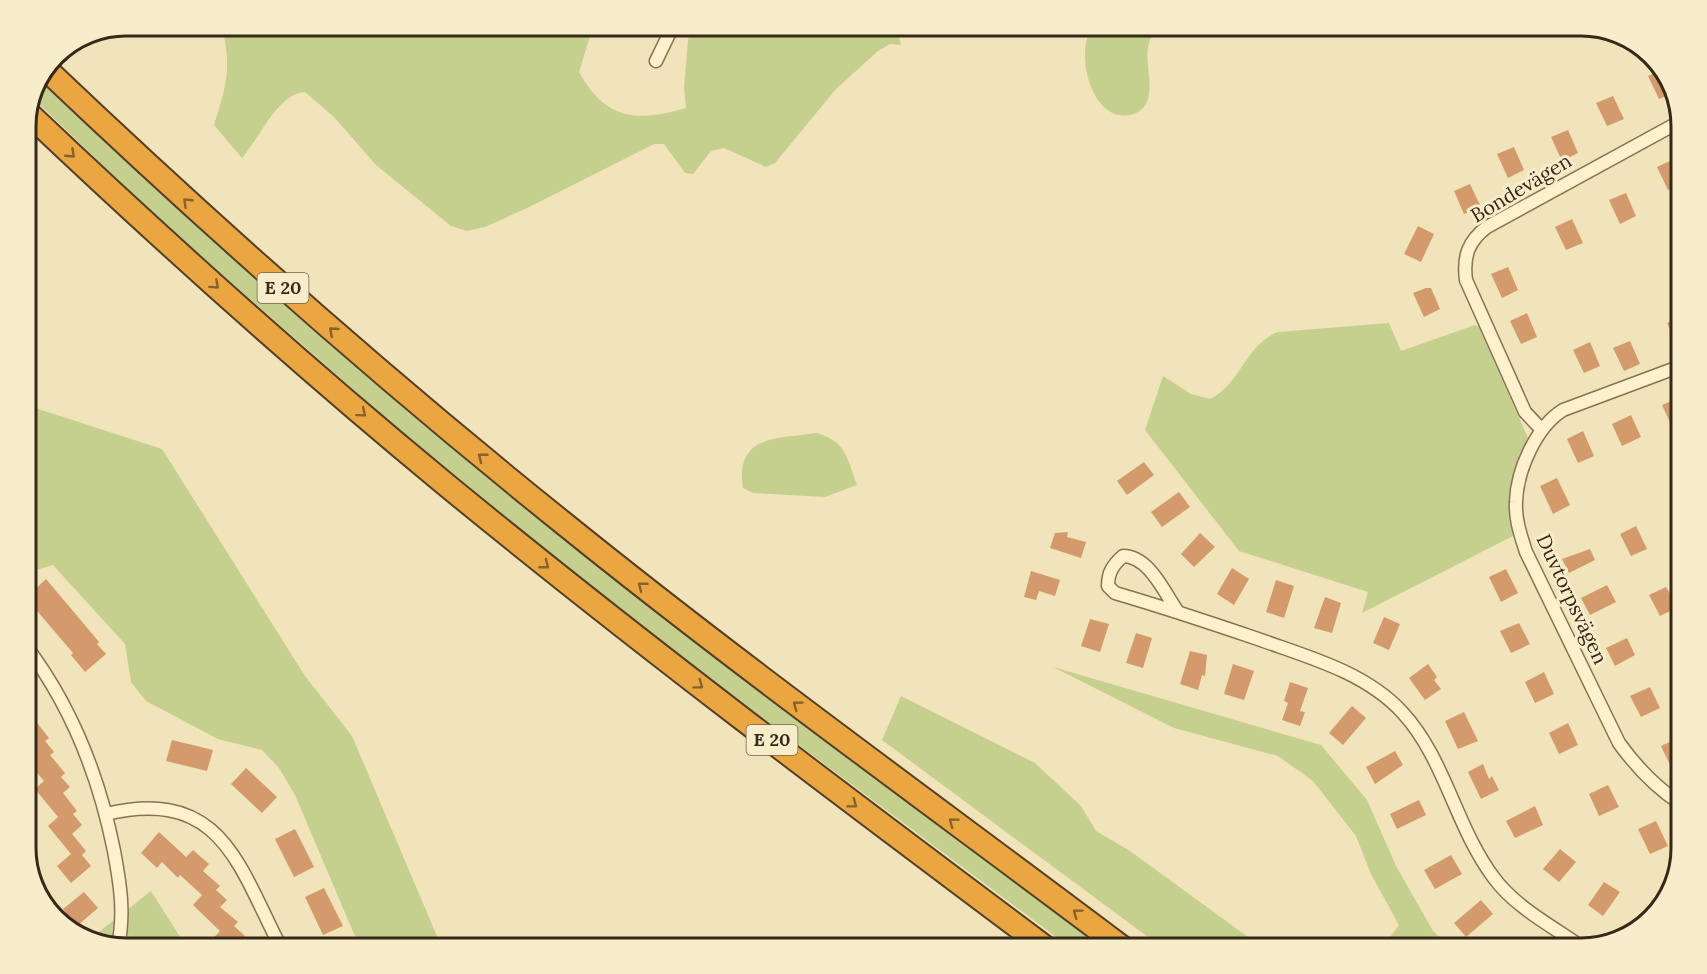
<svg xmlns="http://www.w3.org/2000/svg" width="1707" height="974" viewBox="0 0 1707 974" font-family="Lora,serif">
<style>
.green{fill:#c5cf8e}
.building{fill:#d39b6c}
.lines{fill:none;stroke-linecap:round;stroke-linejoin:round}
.minor-casing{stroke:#897253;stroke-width:15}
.motorway-casing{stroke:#563f28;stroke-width:26}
.minor{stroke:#fcf0cd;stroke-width:12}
.motorway{stroke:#eaa641;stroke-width:22}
.oneway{stroke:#88612c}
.labels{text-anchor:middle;stroke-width:6;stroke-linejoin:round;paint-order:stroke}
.shield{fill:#f8edca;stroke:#71644f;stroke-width:1.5}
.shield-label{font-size:18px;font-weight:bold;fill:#37291a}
.street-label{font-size:20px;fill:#37291a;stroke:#f8edca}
.rim{fill:none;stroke:#37291a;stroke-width:3}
</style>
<rect width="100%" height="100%" fill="#f1e3ba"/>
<path class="green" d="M 1092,28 L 1160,28 C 1155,33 1149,38 1148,47 C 1144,67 1161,105 1133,114 C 1092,127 1074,53 1092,28 Z
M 897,29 L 901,45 L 890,44 L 878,51 L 836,89 L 775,163 L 766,167 L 724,148 L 711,151 L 693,174 L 685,173 L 664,144 L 654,144 L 527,208 L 485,227 L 467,231 L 451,226 L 376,165 L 334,117 L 305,92 C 278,93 259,139 242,158 L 214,125 C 225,90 232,70 223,32 L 592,30 L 579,72 C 605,119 636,123 686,108 L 684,87 L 689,30 Z
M 43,82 C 184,213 326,344 476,466 C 681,633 893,790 1104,948 L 1071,948 L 701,672 L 448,472 L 163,223 L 35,100 Z
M 1389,323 L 1401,351 L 1475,325 L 1479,327 L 1528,438 L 1513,476 L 1509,497 L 1513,536 L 1362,613 L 1368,592 L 1239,551 L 1145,430 L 1163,376 L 1191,394 L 1210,399 C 1240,385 1246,344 1278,332 Z
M 26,405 L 162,449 L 305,676 L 352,736 L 442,948 L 360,948 L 295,795 L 279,768 L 262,750 L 218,739 L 146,701 L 131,682 L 125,644 L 53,565 L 26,573 Z
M 817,433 C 847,442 847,459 857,485 L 825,497 L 753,493 L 743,488 C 735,434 778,439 817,433 Z
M 1053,667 L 1321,745 L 1367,800 L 1396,866 L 1433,931 L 1452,948 L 1382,948 L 1399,925 L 1371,874 L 1356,836 L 1313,781 L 1278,756 L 1174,728 Z
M 901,696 L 1035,763 L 1081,806 L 1096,831 L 1130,851 L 1263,948 L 1163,948 L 882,740 Z
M 151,891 L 187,948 L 126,948 L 90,939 Z"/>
<path class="building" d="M 1662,70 L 1668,76 L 1673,93 L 1659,99 L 1648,76 Z
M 1613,96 L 1624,119 L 1607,126 L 1596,103 Z
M 1568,130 L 1578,153 L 1562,161 L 1551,137 Z
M 1514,147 L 1524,170 L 1508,178 L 1497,154 Z
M 1674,159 L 1681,175 L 1681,184 L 1668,190 L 1657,167 Z
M 1470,184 L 1481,207 L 1464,214 L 1454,191 Z
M 1626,193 L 1636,216 L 1620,224 L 1609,200 Z
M 1572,219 L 1583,243 L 1566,250 L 1555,227 Z
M 1418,226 L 1434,234 L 1421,262 L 1404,254 Z
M 1508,267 L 1518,290 L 1502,298 L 1491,274 Z
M 1426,288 L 1431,288 L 1440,309 L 1424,317 L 1413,293 Z
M 1527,313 L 1537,337 L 1521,344 L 1510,321 Z
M 1681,317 L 1681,354 L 1667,323 Z
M 1630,341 L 1640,364 L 1624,371 L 1613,348 Z
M 1590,342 L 1600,366 L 1584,373 L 1573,350 Z
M 1681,397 L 1681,446 L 1662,405 Z
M 1631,415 L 1641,437 L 1622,446 L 1612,424 Z
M 1583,431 L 1594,456 L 1578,463 L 1567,439 Z
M 1144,462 L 1154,475 L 1127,495 L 1117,481 Z
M 1557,478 L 1570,505 L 1553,514 L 1540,486 Z
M 1179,492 L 1190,507 L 1162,527 L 1151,512 Z
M 1636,526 L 1647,549 L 1631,556 L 1620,534 Z
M 1068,532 L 1067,537 L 1086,542 L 1081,558 L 1050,548 L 1055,533 Z
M 1200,533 L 1215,547 L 1194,567 L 1181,554 Z
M 1590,549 L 1595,560 L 1569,573 L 1562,559 Z
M 1232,568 L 1249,579 L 1234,605 L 1217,594 Z
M 1506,569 L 1518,593 L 1501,602 L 1489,577 Z
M 1031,571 L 1060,580 L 1055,596 L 1039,591 L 1036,600 L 1024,597 Z
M 46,579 L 99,642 L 97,644 L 106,654 L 85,672 L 71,655 L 73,653 L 26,598 Z
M 1276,580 L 1294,586 L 1284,618 L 1266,612 Z
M 1607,585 L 1616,602 L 1590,615 L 1581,598 Z
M 1666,587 L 1678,607 L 1660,616 L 1649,595 Z
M 1325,597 L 1341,603 L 1332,633 L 1314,628 Z
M 1384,617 L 1400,624 L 1389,650 L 1373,643 Z
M 1090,619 L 1109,624 L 1100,652 L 1081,646 Z
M 1519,623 L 1530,644 L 1511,653 L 1500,631 Z
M 1136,633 L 1152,638 L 1143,668 L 1126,663 Z
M 1627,638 L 1635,655 L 1615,666 L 1606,648 Z
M 1190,651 L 1207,655 L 1205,676 L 1202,675 L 1198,690 L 1180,684 Z
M 1233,664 L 1254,671 L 1244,700 L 1224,694 Z
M 1428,664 L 1437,677 L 1434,680 L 1441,689 L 1425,700 L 1409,678 Z
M 1544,672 L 1554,694 L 1535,703 L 1525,682 Z
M 1290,682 L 1308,688 L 1300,711 L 1305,712 L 1300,726 L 1282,720 L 1288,703 L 1284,701 Z
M 1650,687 L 1660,708 L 1641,717 L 1630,696 Z
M 1352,706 L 1366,718 L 1343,745 L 1329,733 Z
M 26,709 L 49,738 L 45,741 L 54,752 L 50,755 L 65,773 L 61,777 L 70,787 L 63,793 L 77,811 L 73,814 L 82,825 L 72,834 L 86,851 L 82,855 L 91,866 L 71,883 L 57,866 L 71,854 L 48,826 L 58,817 L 35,789 L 44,781 L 26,760 Z
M 1464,712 L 1478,741 L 1458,749 L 1445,721 Z
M 1568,723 L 1578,745 L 1559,754 L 1549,733 Z
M 1678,738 L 1681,745 L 1681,767 L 1673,771 L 1661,746 Z
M 172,740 L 213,750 L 207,771 L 166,761 Z
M 1395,751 L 1403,765 L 1375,784 L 1366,767 Z
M 1483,764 L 1489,779 L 1492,776 L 1499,790 L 1481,799 L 1468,772 Z
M 246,768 L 277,797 L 262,813 L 231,784 Z
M 1608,785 L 1619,807 L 1599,816 L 1589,794 Z
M 1419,800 L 1426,815 L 1397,829 L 1390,814 Z
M 1535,806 L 1543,825 L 1515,838 L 1506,821 Z
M 1656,821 L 1668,846 L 1650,854 L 1638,829 Z
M 295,829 L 314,867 L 294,877 L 275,839 Z
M 159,832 L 186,857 L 193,850 L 209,864 L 203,871 L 220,886 L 216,890 L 227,900 L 220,907 L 238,922 L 234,926 L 245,936 L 233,948 L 204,948 L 220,931 L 193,905 L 202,895 L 180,875 L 178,878 L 162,862 L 157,868 L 141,853 Z
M 1560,849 L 1576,862 L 1559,882 L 1543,869 Z
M 1451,855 L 1462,874 L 1435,889 L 1424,870 Z
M 1604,882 L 1620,892 L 1603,916 L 1588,905 Z
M 324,888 L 343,926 L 323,935 L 305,897 Z
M 84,892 L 98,908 L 77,926 L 63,909 Z
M 1481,900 L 1493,914 L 1466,937 L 1454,923 Z"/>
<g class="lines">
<defs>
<path id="minor" d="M 656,61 L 671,30
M 1681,366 L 1563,410 C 1536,427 1517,470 1516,502 C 1515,520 1521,536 1526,552 L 1619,743 C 1637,768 1655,787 1681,804
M 1542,430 L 1525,412 L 1466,280 C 1463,257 1468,241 1487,227 L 1681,121
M 1178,612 C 1164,592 1149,556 1123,556 C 1113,565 1108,572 1108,586 L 1115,593 C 1163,607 1211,623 1258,639 C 1308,657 1365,672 1402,712 C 1445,758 1456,828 1494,878 C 1516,908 1554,927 1583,948
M 26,646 C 72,707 99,776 114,851 C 120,883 125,913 118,946
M 106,814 C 221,787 238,864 281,948"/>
<path id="motorway" d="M 48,71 C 213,228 384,379 562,522 C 745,670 936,807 1123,948
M 29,114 C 163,241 301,365 444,483 C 640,644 843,796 1046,948"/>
</defs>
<use href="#minor" class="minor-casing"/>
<use href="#motorway" class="motorway-casing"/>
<use href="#minor" class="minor"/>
<use href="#motorway" class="motorway"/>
</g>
<defs><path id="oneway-chevron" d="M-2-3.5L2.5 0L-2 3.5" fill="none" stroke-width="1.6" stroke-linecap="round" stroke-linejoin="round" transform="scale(1.5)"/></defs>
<g class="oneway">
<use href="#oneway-chevron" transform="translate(71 154) rotate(43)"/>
<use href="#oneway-chevron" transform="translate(187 202) rotate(-137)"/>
<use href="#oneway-chevron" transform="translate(215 285) rotate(42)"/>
<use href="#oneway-chevron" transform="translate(333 331) rotate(-139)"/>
<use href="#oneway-chevron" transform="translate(362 413) rotate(40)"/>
<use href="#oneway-chevron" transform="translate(482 457) rotate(-141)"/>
<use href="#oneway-chevron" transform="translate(545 565) rotate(38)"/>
<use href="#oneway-chevron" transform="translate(642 586) rotate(-142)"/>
<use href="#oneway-chevron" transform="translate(699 685) rotate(37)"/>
<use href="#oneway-chevron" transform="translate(797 705) rotate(-143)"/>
<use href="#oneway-chevron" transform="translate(853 804) rotate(37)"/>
<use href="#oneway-chevron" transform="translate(953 822) rotate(-143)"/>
<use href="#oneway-chevron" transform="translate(1077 913) rotate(-143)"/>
</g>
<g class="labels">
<g class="shield">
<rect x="257.5" y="273" width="51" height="30" rx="4.5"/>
<rect x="746.5" y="725" width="51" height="30" rx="4.5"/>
</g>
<g class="shield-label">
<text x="283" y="294">E 20</text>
<text x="772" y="746">E 20</text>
</g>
<g class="street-label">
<text transform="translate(1521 188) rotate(-31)" y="7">Bondevägen</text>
<text transform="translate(1572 599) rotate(65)" y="7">Duvtorpsvägen</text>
</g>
</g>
<path d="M0 0H1707V974H0ZM126 36H1581A90 90 0 0 1 1671 126V848A90 90 0 0 1 1581 938H126A90 90 0 0 1 36 848V126A90 90 0 0 1 126 36Z" fill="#f8edca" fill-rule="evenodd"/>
<path class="rim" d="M126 36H1581A90 90 0 0 1 1671 126V848A90 90 0 0 1 1581 938H126A90 90 0 0 1 36 848V126A90 90 0 0 1 126 36Z"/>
</svg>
